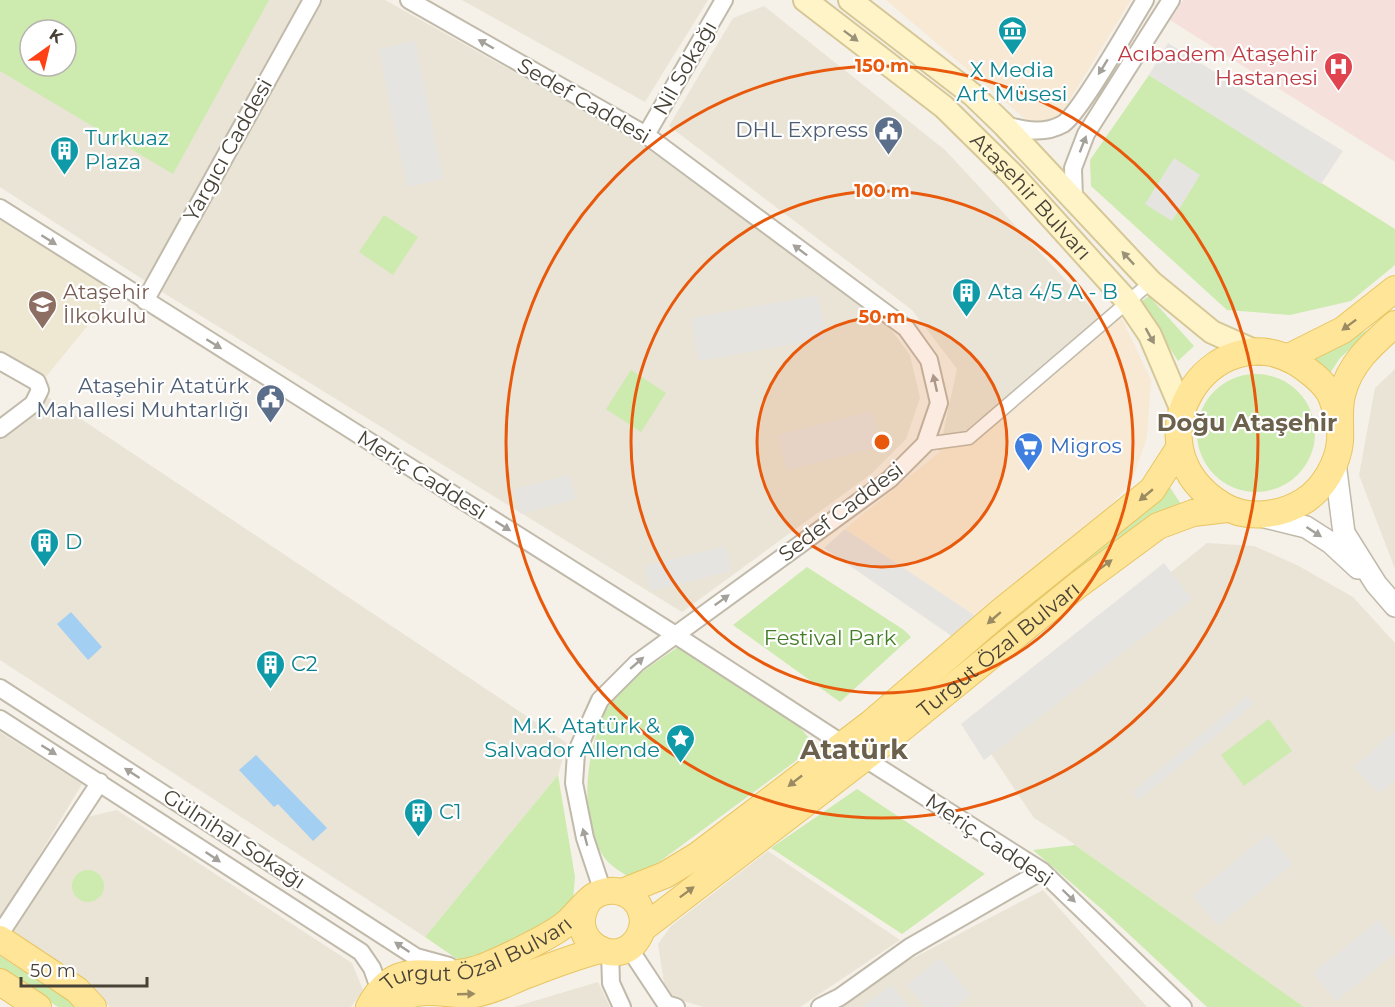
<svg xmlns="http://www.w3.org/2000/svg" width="1395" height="1007" viewBox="0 0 1395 1007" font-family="Montserrat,sans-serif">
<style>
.residential{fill:#e9e4d6;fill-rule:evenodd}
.commercial{fill:#f7e9d3}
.education{fill:#eee7d2}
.medical{fill:#f5e0db}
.green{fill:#cdeaaf;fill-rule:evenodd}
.parking{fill:#e6e4e0}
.water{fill:#a3cff3}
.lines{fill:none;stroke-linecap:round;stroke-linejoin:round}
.pedestrian-casing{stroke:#c1baaa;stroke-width:15}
.minor-casing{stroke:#c1baaa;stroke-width:20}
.tertiary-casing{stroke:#c1baaa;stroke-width:24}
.secondary-casing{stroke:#d6c796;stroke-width:26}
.primary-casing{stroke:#e8c562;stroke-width:28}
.pedestrian{stroke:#fff;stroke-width:12}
.minor{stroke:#fff;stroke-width:16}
.tertiary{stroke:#fff;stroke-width:21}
.secondary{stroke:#fff4c8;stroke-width:22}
.primary{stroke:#ffe597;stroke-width:26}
.oneway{fill:#9a9278}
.oneway2{fill:#a4a09a}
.oneway3{fill:#9a8b62}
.ring{fill:none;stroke:#e8590c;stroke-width:3}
.labels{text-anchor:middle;stroke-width:4.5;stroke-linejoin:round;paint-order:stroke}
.health-label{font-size:21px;fill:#be3a42;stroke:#fff;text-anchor:end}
.street-label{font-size:21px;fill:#484236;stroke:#fff}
.culture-label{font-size:21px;fill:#0d838f;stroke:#fff;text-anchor:start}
.service-label{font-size:21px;fill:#4e5e75;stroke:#fff;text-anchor:end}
.education-label{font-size:21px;fill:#785e54;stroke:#fff;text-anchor:start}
.shop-label{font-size:21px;fill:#366cbe;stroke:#fff;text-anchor:start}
.park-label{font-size:21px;fill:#447d27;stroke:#fff}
.quarter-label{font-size:24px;font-weight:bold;fill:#6c614d;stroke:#fff}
.district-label{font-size:27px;font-weight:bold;fill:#6c614d;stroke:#fff}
.centre{fill:#e8590c;stroke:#fff;stroke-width:3}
.ring-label{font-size:18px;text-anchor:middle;font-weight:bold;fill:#e8590c;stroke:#fff;stroke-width:4.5;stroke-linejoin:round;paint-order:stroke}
</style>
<rect width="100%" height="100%" fill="#f5f1e8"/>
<path class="residential" d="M 0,0 L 385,0 L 634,139 L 887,324 L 910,355 L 920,398 L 906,439 L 871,474 L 682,612 L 167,295 L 0,187 ZM 30,30 L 66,30 L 66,66 L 30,66 Z
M 462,0 L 708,0 L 645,102 Z
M 764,6 L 945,150 L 1102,319 L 939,452 L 957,369 L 912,310 L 669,126 L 733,18 Z
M 1395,369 L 1395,569 L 1359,475 L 1375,388 Z
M 36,389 L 567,743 L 558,775 L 425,937 L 0,660 L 0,426 Z
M 1207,543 L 1254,546 L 1297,565 L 1353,597 L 1395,643 L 1395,1007 L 1304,1007 L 1064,837 L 1034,818 L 975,730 Z
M 0,732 L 82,784 L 0,921 Z
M 117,810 L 352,963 L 363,990 L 351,1007 L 110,1007 L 76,975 L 9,933 L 87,817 Z
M 768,851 L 900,940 L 800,1007 L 704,1007 L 666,996 L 658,944 L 671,926 Z
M 1043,890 L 1147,1007 L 820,1007 Z
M 598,982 L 610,1007 L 514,1007 Z"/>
<path class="commercial" d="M 886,0 L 1131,0 L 1058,119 L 1036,128 Z
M 1117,308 L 1151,380 L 1147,437 L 1132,481 L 1106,510 L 977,617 L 845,529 Z"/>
<path class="education" d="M 0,211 L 119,287 L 36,389 L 0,373 Z"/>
<path class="medical" d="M 1183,0 L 1395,0 L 1395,162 L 1170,20 Z"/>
<path class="green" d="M 0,0 L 269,0 L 173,174 L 0,71 ZM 30,30 L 66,30 L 66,66 L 30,66 Z
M 1149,75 L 1395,229 L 1395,265 L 1351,301 L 1290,315 L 1227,310 L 1091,186 L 1090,160 Z
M 384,215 L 418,237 L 393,275 L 359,252 Z
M 1149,296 L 1194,346 L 1178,361 L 1140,302 Z
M 1377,325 L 1340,358 L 1325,381 L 1302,357 L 1334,348 Z
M 631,370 L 666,393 L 641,432 L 606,409 Z
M1197 433a59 59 0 1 1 118 0a59 59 0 1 1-118 0Z
M 1167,483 L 1181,504 L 1164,510 L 877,735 L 873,732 Z
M 807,567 L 904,630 L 911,637 L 840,702 L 733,625 Z
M 679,646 L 796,723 L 816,746 L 651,868 L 630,878 C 623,873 614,868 608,862 C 575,825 586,744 609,705 C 625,680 656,663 679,646 Z
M 1269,719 L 1292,751 L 1244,786 L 1221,755 Z
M 558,775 L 575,877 L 573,901 L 555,923 L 460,961 L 425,937 Z
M 857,789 L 985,874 L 902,934 L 771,848 Z
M 1075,845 L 1304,1007 L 1207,1007 L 1104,911 L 1033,850 Z
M72 886a16 16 0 1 1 32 0a16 16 0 1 1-32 0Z
M 0,956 L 79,1007 L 58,1007 L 0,969 Z"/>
<path class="parking" d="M 415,41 L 443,179 L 407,187 L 379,49 Z
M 1168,43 L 1343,151 L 1321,184 L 1149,75 Z
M 1174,158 L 1200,175 L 1172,221 L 1145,204 Z
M 818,295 L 826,338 L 699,361 L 691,318 Z
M 872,411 L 882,446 L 787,470 L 778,435 Z
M 569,475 L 576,499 L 521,514 L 514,489 Z
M 845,529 L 977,617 L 953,637 L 824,548 Z
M 725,546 L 731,571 L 650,591 L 644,566 Z
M 1164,563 L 1192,599 L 984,760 L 961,724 Z
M 1247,696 L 1254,704 L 1139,800 L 1132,792 Z
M 1395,731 L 1395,780 L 1379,794 L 1354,767 Z
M 1268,834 L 1293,864 L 1218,926 L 1193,896 Z
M 1379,920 L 1395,940 L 1395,953 L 1336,1001 L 1313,973 Z
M 940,958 L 971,995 L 956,1007 L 925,1007 L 907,985 Z
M 891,985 L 908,1007 L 862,1007 Z"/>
<path class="water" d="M 71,612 L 102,647 L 88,660 L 57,624 Z
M 256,755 L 327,828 L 313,841 L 278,804 L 274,807 L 239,770 Z"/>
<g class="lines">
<defs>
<path id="pedestrian" d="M 925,444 L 969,438 L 1151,282"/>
<path id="minor" d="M 409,0 L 646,135 L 906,328 L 929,360 L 939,403 L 925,444 L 890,479 L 637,663 L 600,700 L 576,753 L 574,783 L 585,838 L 603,892
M 1004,125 C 1025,130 1043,135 1063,124 C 1080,113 1131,23 1145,0
M 646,135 L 724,0
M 1074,200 L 1073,168 L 1086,134 L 1171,0
M 0,208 L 674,634 L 843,744
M 145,301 L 312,0
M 0,361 L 37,382 L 40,390 L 33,404 L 0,429
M 0,688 L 416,957 L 449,966
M 0,719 L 361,952 L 372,968 L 379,988
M 864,758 L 1042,871 L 1183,1007
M 0,934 L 100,782
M 629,948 L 666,1004 L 676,1007
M 610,952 L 611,983 L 622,1007
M 820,1007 L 840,997 L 910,947 L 1042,871"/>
<path id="tertiary" d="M 1335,463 L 1344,533 L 1376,584 L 1395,606
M 1261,516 L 1306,527 L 1331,543 L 1358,568"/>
<g id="secondary">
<path id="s1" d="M 805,0 L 944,107 L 1014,176 L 1127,301 L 1150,335 L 1181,408"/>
<path d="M 850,0 L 973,95 L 1004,125 L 1151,282 L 1212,332 L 1259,353"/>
</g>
<g id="primary">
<path d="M 1287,358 L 1343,330 L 1395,289"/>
<path d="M 1339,420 C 1336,412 1334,402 1330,394 C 1323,381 1309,371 1297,363 C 1211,312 1124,444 1222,505 C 1246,520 1280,516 1304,501 C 1323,489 1338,464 1340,441 C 1341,426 1338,411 1342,395 C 1349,364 1372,344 1395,324"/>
<path d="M 622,892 L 665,875 L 698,855 L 870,724 L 999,613 L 1152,490 L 1179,448"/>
<path id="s2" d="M 642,929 L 885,742 L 1078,585 L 1158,526 L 1193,513 L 1227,509"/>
<path d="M 0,939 L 77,990 L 93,1007"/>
<path d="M 0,982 L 38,1007"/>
<path id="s3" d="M 369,1007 C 399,952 430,985 477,969 C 496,963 547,938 563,926 C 576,917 586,898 600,893 C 617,887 635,894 641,911 C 644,920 643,930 638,938 C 617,972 564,940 588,902"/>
<path d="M 393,1007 C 415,981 445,997 474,994 C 491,992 507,983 522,977 C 548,967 573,957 600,950"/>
</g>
</defs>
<use href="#pedestrian" class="pedestrian-casing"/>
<use href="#minor" class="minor-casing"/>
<use href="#tertiary" class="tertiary-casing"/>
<use href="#secondary" class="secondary-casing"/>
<use href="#primary" class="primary-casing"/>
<use href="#pedestrian" class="pedestrian"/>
<use href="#minor" class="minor"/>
<use href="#tertiary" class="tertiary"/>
<use href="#secondary" class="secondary"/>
<use href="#primary" class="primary"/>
</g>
<defs><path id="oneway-solid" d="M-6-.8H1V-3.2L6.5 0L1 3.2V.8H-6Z" transform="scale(1.5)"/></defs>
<g class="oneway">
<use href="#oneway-solid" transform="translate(851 36) rotate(37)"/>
<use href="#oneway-solid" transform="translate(1128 258) rotate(-133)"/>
<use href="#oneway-solid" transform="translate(1150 336) rotate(61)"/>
</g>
<g class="oneway2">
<use href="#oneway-solid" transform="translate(486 44) rotate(-150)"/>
<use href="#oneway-solid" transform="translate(1103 67) rotate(122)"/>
<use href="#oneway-solid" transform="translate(1083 144) rotate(-69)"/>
<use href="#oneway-solid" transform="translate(49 240) rotate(32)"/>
<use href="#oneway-solid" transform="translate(800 250) rotate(-143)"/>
<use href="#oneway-solid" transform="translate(214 344) rotate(32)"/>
<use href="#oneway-solid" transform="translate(935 383) rotate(-103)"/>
<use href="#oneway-solid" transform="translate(503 526) rotate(32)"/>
<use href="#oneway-solid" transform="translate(1314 532) rotate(33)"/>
<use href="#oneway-solid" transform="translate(722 600) rotate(-36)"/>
<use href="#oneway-solid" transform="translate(637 663) rotate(-41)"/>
<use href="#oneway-solid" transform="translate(49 750) rotate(32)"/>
<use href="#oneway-solid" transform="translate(132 773) rotate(-147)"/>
<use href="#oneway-solid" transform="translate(585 837) rotate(-105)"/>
<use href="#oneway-solid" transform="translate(213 857) rotate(34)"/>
<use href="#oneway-solid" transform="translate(1069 896) rotate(44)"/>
<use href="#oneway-solid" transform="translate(402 947) rotate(-146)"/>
</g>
<g class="oneway3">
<use href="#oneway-solid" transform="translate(1349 325) rotate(143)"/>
<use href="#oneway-solid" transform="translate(1146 495) rotate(140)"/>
<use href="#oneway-solid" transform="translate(1105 565) rotate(-37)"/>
<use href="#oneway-solid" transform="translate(994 618) rotate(139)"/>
<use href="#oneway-solid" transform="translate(795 781) rotate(142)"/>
<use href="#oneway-solid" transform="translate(687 892) rotate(-37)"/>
<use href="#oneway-solid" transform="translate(466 994) rotate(-2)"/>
</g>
<circle cx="882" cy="442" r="125" fill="#e8590c" fill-opacity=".12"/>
<g class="ring">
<circle cx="882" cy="442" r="125"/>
<circle cx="882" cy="442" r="251"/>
<circle cx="882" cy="442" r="376"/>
</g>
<defs>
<symbol id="museum-pin" viewBox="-11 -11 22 30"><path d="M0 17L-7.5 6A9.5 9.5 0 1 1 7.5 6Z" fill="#0f9aa8" stroke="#fff"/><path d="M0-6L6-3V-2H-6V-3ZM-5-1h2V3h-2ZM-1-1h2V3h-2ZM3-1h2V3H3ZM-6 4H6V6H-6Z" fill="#fff"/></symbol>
<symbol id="hospital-pin" viewBox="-11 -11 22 30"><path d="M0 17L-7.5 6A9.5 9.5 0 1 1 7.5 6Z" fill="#e0444e" stroke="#fff"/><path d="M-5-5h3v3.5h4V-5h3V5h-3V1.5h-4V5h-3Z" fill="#fff"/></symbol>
<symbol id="civic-pin" viewBox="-11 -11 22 30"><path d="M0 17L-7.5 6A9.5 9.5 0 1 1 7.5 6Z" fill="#5c6f8a" stroke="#fff"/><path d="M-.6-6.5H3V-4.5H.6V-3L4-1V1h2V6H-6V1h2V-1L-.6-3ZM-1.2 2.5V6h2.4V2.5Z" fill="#fff"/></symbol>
<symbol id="building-pin" viewBox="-11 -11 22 30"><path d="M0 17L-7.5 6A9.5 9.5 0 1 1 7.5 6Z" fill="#0f9aa8" stroke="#fff"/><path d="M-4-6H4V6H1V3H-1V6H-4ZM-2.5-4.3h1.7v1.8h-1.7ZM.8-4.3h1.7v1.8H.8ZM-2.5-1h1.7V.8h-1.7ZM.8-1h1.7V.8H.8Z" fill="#fff"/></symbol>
<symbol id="school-pin" viewBox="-11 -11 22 30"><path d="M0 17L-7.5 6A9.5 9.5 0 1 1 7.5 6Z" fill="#8d6e63" stroke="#fff"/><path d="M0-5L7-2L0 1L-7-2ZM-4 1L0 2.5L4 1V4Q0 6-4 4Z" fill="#fff"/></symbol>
<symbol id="supermarket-pin" viewBox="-11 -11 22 30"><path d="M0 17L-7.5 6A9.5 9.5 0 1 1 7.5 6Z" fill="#3f7fe0" stroke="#fff"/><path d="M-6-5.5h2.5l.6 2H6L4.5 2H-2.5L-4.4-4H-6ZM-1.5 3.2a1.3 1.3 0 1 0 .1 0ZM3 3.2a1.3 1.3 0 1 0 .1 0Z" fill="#fff"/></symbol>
<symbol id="sight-pin" viewBox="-11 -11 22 30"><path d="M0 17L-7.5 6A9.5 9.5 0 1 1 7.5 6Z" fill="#0f9aa8" stroke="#fff"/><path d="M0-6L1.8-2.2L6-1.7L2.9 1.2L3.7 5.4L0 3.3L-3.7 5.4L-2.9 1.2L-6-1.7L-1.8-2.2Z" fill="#fff"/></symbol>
</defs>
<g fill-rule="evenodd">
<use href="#museum-pin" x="996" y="14" width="33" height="45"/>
<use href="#hospital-pin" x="1322" y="50" width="33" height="45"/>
<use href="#civic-pin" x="872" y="114" width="33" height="45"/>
<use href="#building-pin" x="48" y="134" width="33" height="45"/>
<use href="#building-pin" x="950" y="276" width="33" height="45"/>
<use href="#school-pin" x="26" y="288" width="33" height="45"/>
<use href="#civic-pin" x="254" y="382" width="33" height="45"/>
<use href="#supermarket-pin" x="1012" y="430" width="33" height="45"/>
<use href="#building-pin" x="28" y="526" width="33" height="45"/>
<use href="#building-pin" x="254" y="648" width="33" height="45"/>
<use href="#sight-pin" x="664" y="722" width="33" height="45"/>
<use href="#building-pin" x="402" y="796" width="33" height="45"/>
</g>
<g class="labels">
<g class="health-label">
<text x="1318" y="61">Acıbadem Ataşehir<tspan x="1318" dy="24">Hastanesi</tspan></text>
</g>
<g class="street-label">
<text transform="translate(685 68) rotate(-60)" y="7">Nil Sokağı</text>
<text transform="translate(584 101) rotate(30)" y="7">Sedef Caddesi</text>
<text transform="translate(228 150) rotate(-61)" y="7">Yargıcı Caddesi</text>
<text dy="7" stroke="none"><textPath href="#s1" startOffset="300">Ataşehir Bulvarı</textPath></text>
<text transform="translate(422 475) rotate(32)" y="7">Meriç Caddesi</text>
<text transform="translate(841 512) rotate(-37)" y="7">Sedef Caddesi</text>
<text dy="7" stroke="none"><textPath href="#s2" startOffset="453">Turgut Özal Bulvarı</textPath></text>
<text transform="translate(234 839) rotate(33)" y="7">Gülnihal Sokağı</text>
<text transform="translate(989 840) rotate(34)" y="7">Meriç Caddesi</text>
<text dy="7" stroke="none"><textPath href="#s3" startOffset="126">Turgut Özal Bulvarı</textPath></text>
</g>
<g class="culture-label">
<text x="1012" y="77" text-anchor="middle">X Media<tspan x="1012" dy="24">Art Müsesi</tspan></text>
<text x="85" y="145">Turkuaz<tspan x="85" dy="24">Plaza</tspan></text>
<text x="988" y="299">Ata 4/5 A - B</text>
<text x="65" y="549">D</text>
<text x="291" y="671">C2</text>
<text x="660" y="733" text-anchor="end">M.K. Atatürk &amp;<tspan x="660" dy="24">Salvador Allende</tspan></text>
<text x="439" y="819">C1</text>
</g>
<g class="service-label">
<text x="868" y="137">DHL Express</text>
<text x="249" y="393">Ataşehir Atatürk<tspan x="249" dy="24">Mahallesi Muhtarlığı</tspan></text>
</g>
<g class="education-label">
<text x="63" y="299">Ataşehir<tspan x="63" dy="24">İlkokulu</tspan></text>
</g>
<g class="shop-label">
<text x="1050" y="453">Migros</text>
</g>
<g class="park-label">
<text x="830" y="645">Festival Park</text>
</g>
<g class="quarter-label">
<text x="1247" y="431">Doğu Ataşehir</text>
</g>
<g class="district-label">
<text x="854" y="759">Atatürk</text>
</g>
</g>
<circle cx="882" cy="442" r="9" class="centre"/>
<g class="ring-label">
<text x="882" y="72">150 m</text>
<text x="882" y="197">100 m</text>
<text x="882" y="323">50 m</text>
</g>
<g transform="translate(48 48) rotate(34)"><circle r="28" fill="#ffffff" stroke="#b6b3af" stroke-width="1.5"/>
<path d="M0-4.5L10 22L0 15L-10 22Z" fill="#ff4115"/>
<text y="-9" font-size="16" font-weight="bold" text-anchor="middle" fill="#484236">K</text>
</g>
<path d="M21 977v9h126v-9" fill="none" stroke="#484236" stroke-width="3"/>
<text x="30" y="977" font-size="18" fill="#484236" stroke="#ffffff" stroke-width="4.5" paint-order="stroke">50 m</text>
</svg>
